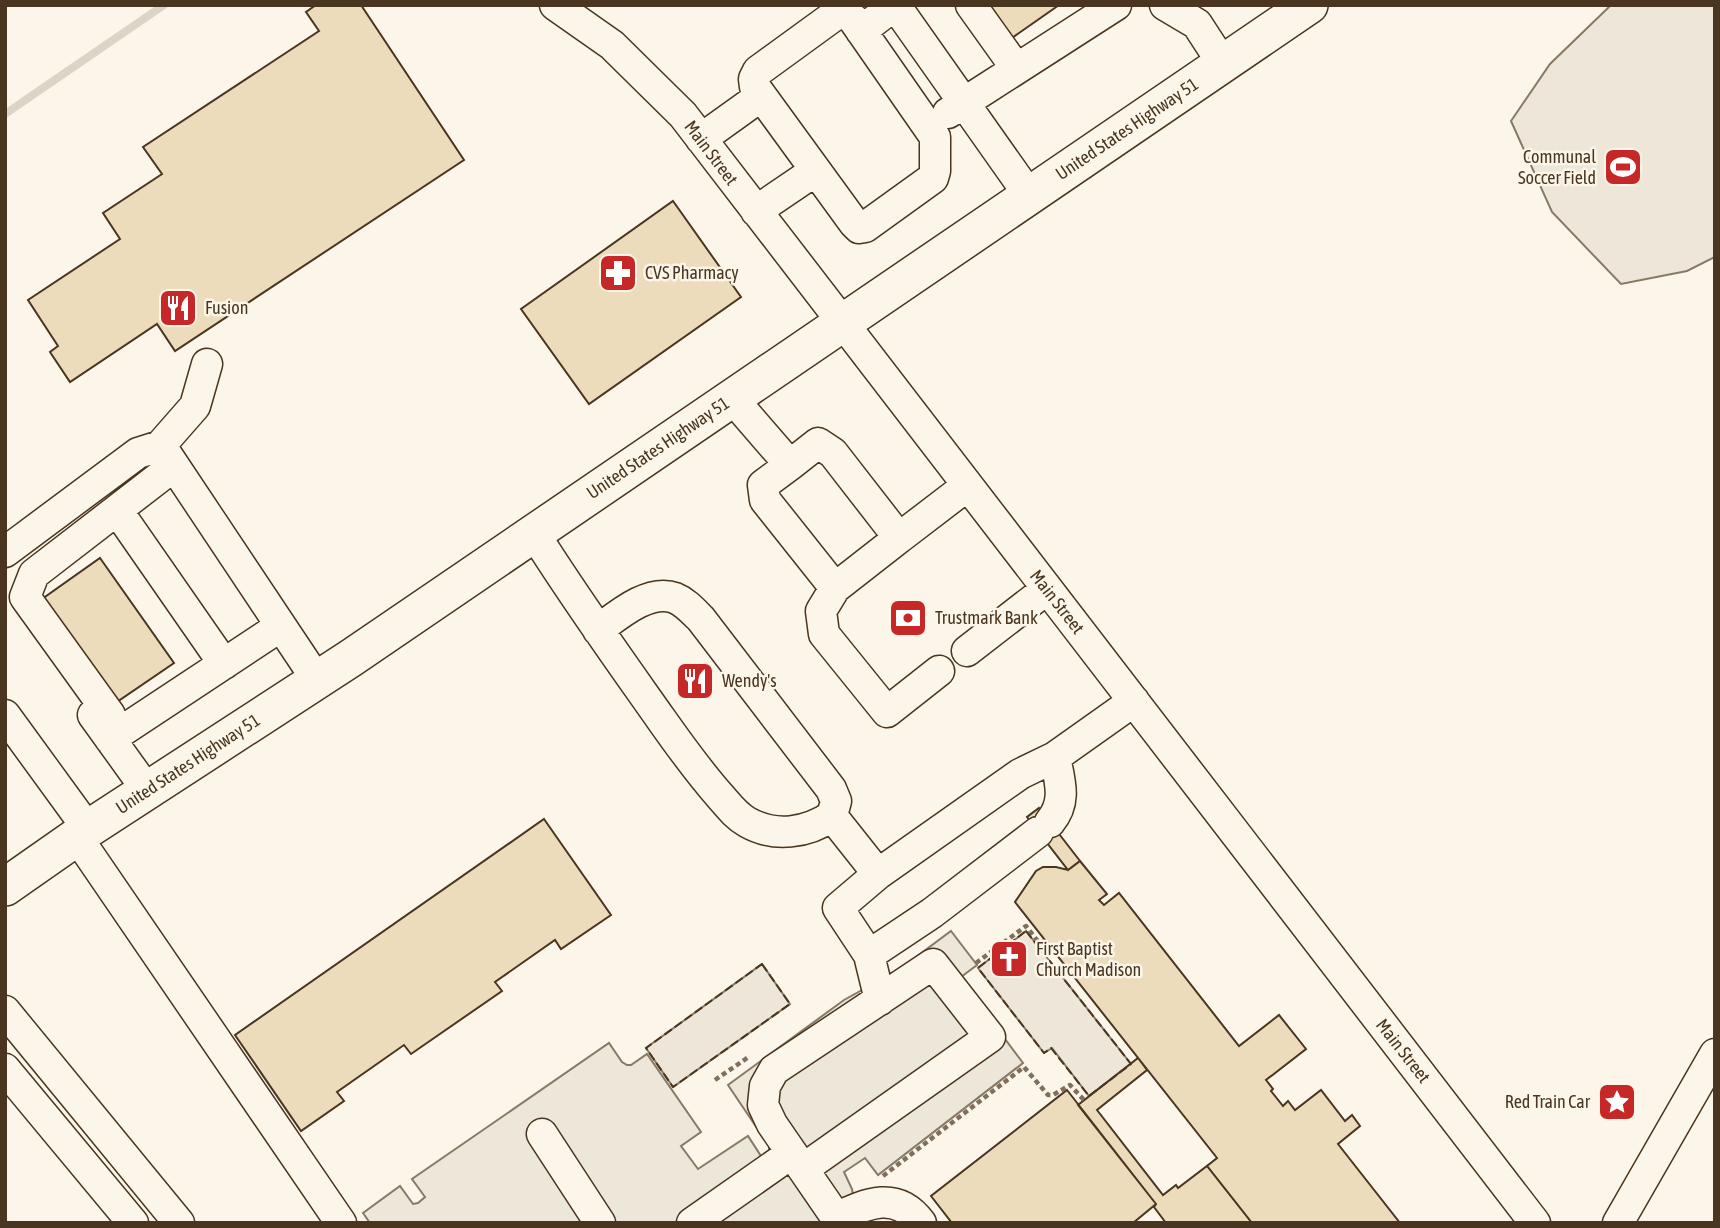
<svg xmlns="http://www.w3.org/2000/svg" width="1720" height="1228" viewBox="0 0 1720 1228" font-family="'Asap Condensed',sans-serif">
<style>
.green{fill:#ede6d9;stroke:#887966;stroke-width:2}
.parking{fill:#ede7d9;stroke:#887966;stroke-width:2}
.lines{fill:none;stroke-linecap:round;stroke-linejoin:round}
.stream{stroke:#dcd4c6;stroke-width:8}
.building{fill:#ecdcbc;stroke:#4a3520;stroke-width:2}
.minor-casing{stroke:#4a3520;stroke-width:33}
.major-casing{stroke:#4a3520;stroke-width:40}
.path{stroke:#7f6f5c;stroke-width:4.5;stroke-dasharray:5 3.5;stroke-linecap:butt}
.minor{stroke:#fbf6e9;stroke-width:30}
.major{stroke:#fbf6e9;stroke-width:37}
.fence{stroke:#4a3520;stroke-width:2;stroke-dasharray:9 3.5;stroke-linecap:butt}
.labels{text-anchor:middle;stroke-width:5;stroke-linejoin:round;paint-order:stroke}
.street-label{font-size:18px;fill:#4a3520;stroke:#fbf6e9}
.poi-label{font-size:18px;fill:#4a3520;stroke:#fbf6e9;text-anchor:start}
</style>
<rect width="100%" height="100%" fill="#fbf6e9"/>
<path class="green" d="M 1611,5 L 1715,5 L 1715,257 L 1687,271 L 1621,284 L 1552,212 L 1511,121 L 1550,64 Z
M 1026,931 L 1131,1064 L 1089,1096 L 1052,1048 L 1044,1053 L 978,968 Z
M 762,964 L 790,1004 L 673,1087 L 646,1048 Z"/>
<path class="parking" d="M 951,931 L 977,965 L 961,977 L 961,980 L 1023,1063 L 878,1175 L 865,1158 L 844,1172 L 852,1189 L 858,1223 L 370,1223 L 363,1213 L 400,1186 L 413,1204 L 418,1203 L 425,1197 L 412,1179 L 609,1043 L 622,1062 L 627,1065 L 631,1065 L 647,1054 L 701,1132 L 681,1146 L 698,1169 L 748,1136 L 761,1156 L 765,1155 L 769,1152 L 769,1146 L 728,1085 L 844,1000 L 900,969 Z"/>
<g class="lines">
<path class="stream" d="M 5,114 L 164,5"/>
</g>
<path class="building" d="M 316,5 L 361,5 L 464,160 L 175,351 L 157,324 L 70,382 L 50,352 L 58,346 L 28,300 L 120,239 L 103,213 L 162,174 L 143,147 L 319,31 L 306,12 Z
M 985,5 L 1059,5 L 1009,40 Z
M 673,201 L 741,297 L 589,404 L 521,309 Z
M 100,558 L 174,663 L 108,708 L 35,604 Z
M 1039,808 L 1080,861 L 1068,870 L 1027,817 Z
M 544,819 L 611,915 L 561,949 L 555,940 L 495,982 L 502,991 L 411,1054 L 404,1045 L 337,1092 L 344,1101 L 301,1131 L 235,1035 Z
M 1080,861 L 1107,894 L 1099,900 L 1104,905 L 1119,893 L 1239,1046 L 1279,1015 L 1306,1049 L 1266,1080 L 1273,1089 L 1271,1091 L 1283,1106 L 1288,1101 L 1295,1110 L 1321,1090 L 1345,1121 L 1352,1115 L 1360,1126 L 1338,1144 L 1400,1223 L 1252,1223 L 1207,1166 L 1217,1158 L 1015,902 L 1036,871 L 1043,867 L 1056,867 L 1068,870 Z
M 1138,1058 L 1147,1070 L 1097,1110 L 1163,1195 L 1176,1185 L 1178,1188 L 1207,1166 L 1252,1223 L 1166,1223 L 1154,1207 L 1156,1204 L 1078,1105 Z
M 1067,1090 L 1156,1204 L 1133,1223 L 952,1223 L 931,1196 Z"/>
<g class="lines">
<defs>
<path id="minor" d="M 555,5 L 612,45 L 683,115 L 1535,1223
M 971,5 L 1016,68
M 1165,5 L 1197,24 L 1223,64
M 844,13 L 853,19 L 935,137 L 935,171 L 933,178 L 865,227 L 859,228 L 854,223 L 755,87 L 754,79 L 758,71 L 835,15 Z
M 861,31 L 895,5 L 1029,195
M 948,113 L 1116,5
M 701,139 L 761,96
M 756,211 L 815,171
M 732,398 L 790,465 L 763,485 L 765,500 L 835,588 L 899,538 L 833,453 L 818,443 L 790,465
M 163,449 L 317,680
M 117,510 L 224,664
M 534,533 C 574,597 618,658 661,719 C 680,746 698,771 720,796 C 728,805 736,816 747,822 C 775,838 807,833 832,816 L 878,874
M 899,538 L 967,486
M 5,552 L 138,453 L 160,446 L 195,406 L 207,364
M 835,588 L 821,611 L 824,634 L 887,712 L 939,671
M 598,630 C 617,616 649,588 675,598 C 685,602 693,611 701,619 L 831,789 L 836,801 L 832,816
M 967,651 L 1047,589
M 5,715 L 88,829
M 93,715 L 147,790
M 104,730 L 110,715 L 25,597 L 34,574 L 174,466
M 110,739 L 281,626
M 1050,822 C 1067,802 1060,782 1055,757
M 77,837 L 341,1223
M 869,955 L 932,913 L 1038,832
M 880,1000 L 869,955 L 838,908 L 878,874 L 1020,774 L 1055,757 L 1134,701
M 5,1011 L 179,1223
M 5,1069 L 133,1223
M 542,1134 L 600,1223
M 803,1169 L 990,1037 L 933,964 L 774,1070 L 765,1086 L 763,1105 L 772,1124 L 840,1223
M 836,1218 C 867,1203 897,1190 921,1223
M 692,1223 L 792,1153
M 1618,1223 L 1715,1054"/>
<path id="major" d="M 5,887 L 88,829 L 351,658 L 1309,5"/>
</defs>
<use href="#minor" class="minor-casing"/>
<use href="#major" class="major-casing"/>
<path class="path" d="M 976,963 L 1026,926 L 1040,944 L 1045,940
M 715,1080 L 750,1056
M 883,1176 L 1024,1067 L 1048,1095 L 1053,1095 L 1070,1085 L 1084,1100"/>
<use href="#minor" class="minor"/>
<use href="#major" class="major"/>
<path class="fence" d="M 1026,931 L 1131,1064 L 1089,1096 L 1051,1048 L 1044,1053 L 978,968 Z
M 762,964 L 790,1004 L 673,1087 L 646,1048 Z"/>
</g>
<defs>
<symbol id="stadium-square" viewBox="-11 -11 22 22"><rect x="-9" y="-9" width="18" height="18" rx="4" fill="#c62828" stroke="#fbf6e9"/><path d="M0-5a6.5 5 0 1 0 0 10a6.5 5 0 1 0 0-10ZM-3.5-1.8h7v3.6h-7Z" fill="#fff"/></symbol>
<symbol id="pharmacy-square" viewBox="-11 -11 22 22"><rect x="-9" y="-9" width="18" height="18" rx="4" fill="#c62828" stroke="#fbf6e9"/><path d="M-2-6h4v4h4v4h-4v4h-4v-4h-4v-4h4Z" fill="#fff"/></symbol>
<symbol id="restaurant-square" viewBox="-11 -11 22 22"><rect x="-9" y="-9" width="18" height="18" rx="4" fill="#c62828" stroke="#fbf6e9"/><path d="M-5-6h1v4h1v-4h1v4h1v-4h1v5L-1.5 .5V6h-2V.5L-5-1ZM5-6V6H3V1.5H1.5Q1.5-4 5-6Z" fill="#fff"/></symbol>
<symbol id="bank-square" viewBox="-11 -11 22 22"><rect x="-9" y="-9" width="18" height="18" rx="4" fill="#c62828" stroke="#fbf6e9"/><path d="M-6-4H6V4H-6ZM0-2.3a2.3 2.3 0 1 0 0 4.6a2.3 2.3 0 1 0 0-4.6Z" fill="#fff"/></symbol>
<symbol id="church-square" viewBox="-11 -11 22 22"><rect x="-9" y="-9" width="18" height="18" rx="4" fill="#c62828" stroke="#fbf6e9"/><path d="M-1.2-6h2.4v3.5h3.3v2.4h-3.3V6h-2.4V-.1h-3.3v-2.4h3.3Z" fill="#fff"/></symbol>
<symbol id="sight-square" viewBox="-11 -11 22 22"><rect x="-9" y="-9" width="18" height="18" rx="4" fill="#c62828" stroke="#fbf6e9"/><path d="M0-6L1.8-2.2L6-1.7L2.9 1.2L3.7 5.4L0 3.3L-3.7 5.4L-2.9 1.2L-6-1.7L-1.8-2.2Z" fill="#fff"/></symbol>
</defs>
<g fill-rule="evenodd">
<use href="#stadium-square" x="1601" y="145" width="44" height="44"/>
<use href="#pharmacy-square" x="596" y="251" width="44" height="44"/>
<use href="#restaurant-square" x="156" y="286" width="44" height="44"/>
<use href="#bank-square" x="886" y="596" width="44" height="44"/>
<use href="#restaurant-square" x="673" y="659" width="44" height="44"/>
<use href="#church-square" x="987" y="937" width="44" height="44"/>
<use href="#sight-square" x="1595" y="1080" width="44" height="44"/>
</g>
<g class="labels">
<g class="street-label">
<text transform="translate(1127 129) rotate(-34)" y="6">United States Highway 51</text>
<text transform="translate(711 153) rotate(53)" y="6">Main Street</text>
<text transform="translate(658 448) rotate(-34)" y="6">United States Highway 51</text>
<text transform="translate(1057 602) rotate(52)" y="6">Main Street</text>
<text transform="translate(188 764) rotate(-33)" y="6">United States Highway 51</text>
<text transform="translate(1403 1051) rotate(52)" y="6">Main Street</text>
</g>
<g class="poi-label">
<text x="1596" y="163" text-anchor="end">Communal<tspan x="1596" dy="21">Soccer Field</tspan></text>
<text x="645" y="279">CVS Pharmacy</text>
<text x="205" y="314">Fusion</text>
<text x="935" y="624">Trustmark Bank</text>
<text x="722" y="687">Wendy's</text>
<text x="1036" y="955">First Baptist<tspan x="1036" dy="21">Church Madison</tspan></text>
<text x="1590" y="1108" text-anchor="end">Red Train Car</text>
</g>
</g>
<rect width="1720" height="1228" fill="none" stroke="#4a3520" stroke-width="14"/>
</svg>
